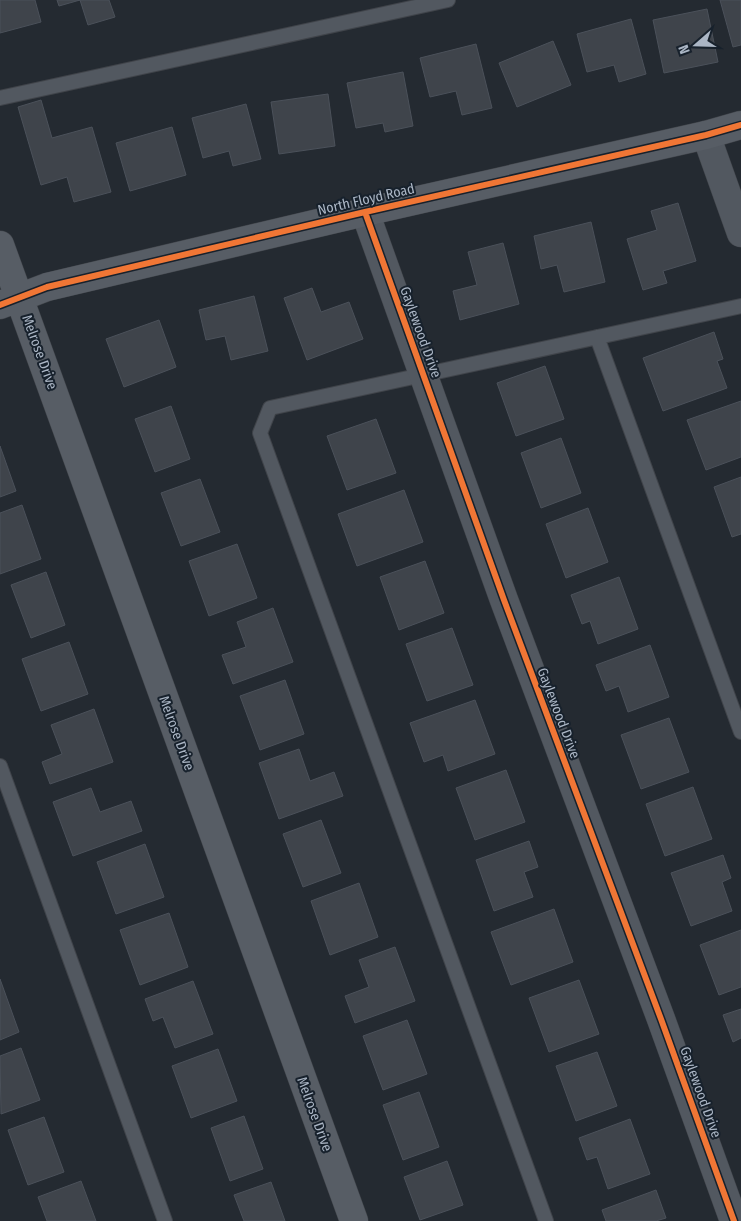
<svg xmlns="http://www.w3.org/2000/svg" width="741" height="1221" viewBox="0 0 741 1221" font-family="'Fira Sans Condensed',sans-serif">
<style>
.building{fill:#3f444b;stroke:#4b515a}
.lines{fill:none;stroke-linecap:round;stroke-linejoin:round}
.lane-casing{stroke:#40444a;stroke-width:16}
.street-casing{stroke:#40444a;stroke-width:29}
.secondary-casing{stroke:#40444a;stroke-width:29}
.lane{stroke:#525860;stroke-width:14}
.street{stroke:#525860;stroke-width:28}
.secondary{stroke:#575d65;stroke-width:28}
.cycleway-casing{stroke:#17212c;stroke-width:9}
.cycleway{stroke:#f07635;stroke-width:6}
.labels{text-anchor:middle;stroke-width:4;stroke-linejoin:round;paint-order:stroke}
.street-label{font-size:14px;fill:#abb6c5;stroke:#17212c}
</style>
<rect width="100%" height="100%" fill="#242a31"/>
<path class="building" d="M 0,0 L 35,0 L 41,22 L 0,33 Z
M 57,0 L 109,0 L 115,17 L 88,25 L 80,0 L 59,6 Z
M 720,0 L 741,0 L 741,45 L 733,47 Z
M 707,9 L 718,62 L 664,73 L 653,20 Z
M 631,19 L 646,74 L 619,82 L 614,65 L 587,72 L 577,34 Z
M 553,41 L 571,85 L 517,107 L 499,63 Z
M 476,44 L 492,108 L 462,115 L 456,91 L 430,97 L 420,58 Z
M 403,72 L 413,126 L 385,132 L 383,123 L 356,128 L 347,83 Z
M 328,94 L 335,146 L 279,154 L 271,102 Z
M 41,100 L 52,138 L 92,127 L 111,192 L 74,202 L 67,177 L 41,185 L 18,107 Z
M 246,104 L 261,159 L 233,166 L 229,151 L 203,158 L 192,118 Z
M 172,127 L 186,175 L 130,191 L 116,143 Z
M 678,203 L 696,261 L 663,271 L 667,283 L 643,290 L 627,239 L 657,230 L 651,211 Z
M 591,222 L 605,282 L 564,292 L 557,265 L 541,269 L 534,236 Z
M 503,243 L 519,304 L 460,320 L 453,291 L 477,285 L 468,252 Z
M 312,288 L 321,312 L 349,302 L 363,339 L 307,360 L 284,298 Z
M 254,296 L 268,351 L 231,360 L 225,336 L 206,340 L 199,310 Z
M 159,320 L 176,367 L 124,387 L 106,339 Z
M 714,332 L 723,359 L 717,361 L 727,388 L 663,411 L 643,358 Z
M 545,366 L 564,419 L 516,436 L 497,383 Z
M 741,401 L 741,457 L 706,470 L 687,420 Z
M 171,406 L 190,459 L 155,472 L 135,419 Z
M 376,419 L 396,473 L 347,490 L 327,436 Z
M 561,438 L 581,493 L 541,508 L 521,453 Z
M 0,446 L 16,491 L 0,497 Z
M 741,477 L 741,534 L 732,537 L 714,487 Z
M 200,479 L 220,532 L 181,546 L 161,493 Z
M 404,490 L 423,542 L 357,566 L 338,514 Z
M 22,505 L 41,559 L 0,574 L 0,513 Z
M 588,508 L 608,562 L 566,578 L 546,524 Z
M 237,544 L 257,598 L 209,616 L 189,561 Z
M 425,561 L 444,613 L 399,630 L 380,577 Z
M 46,572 L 65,625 L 31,638 L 11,585 Z
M 619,577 L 638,629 L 598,644 L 590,621 L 582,624 L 571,595 Z
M 273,608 L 293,662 L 233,684 L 222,655 L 246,647 L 237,622 Z
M 452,628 L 473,685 L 427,701 L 406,644 Z
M 69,642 L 88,694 L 41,711 L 22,659 Z
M 650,645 L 669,697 L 628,712 L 619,686 L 606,691 L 596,665 Z
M 285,680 L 304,734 L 260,750 L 240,696 Z
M 475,700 L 495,754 L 448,771 L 443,755 L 424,762 L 410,723 Z
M 94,709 L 113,762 L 50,784 L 42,762 L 62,754 L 51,725 Z
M 669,718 L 689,772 L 641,789 L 621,735 Z
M 299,749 L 310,781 L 334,772 L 343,796 L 279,819 L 259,763 Z
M 506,770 L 525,822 L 475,840 L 456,788 Z
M 693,787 L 712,839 L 665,856 L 646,804 Z
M 91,788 L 100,812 L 131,801 L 142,831 L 73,856 L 53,802 Z
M 321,820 L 341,873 L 303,887 L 283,834 Z
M 529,841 L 538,867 L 524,872 L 533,897 L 494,911 L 476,860 Z
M 145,844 L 164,897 L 116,914 L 97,862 Z
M 723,855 L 731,878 L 722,882 L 732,911 L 691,926 L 671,873 Z
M 359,883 L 378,937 L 330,955 L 311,901 Z
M 554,909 L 573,962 L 511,985 L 491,932 Z
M 169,913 L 188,967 L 140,985 L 120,930 Z
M 741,930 L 741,987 L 719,995 L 700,945 Z
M 395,947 L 415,1001 L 355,1023 L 345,996 L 369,987 L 359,960 Z
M 0,979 L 19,1032 L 0,1040 Z
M 579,980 L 599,1034 L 549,1052 L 529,998 Z
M 193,981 L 213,1034 L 175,1048 L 163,1017 L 153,1021 L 145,999 Z
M 741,1009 L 741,1038 L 733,1042 L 723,1015 Z
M 407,1020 L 427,1074 L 383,1090 L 363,1036 Z
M 21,1048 L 40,1100 L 1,1114 L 0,1056 Z
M 218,1049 L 237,1101 L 191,1118 L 172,1066 Z
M 597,1052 L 617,1106 L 576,1121 L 556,1066 Z
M 419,1092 L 439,1147 L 403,1160 L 383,1105 Z
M 244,1116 L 263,1169 L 230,1181 L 211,1128 Z
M 44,1117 L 64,1172 L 28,1185 L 8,1130 Z
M 630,1119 L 650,1174 L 608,1189 L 597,1157 L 587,1160 L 579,1138 Z
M 447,1161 L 463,1205 L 420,1220 L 404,1177 Z
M 81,1181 L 96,1221 L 47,1221 L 38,1197 Z
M 271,1182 L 285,1221 L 244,1221 L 234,1195 Z
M 656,1190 L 666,1218 L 656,1221 L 606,1221 L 602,1210 Z"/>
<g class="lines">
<defs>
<path id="lane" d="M 0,98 L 448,0
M 597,337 L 741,732
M 0,766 L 165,1221
M 546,1221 L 260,433 L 270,408 L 741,306"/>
<path id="street" d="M 706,135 L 741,233
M 365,212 L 504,600 L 661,1019 L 734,1221"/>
<path id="secondary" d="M 0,245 L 354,1221
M 0,305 L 47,287 L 365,212 L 706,135 L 741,125"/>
</defs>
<use href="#lane" class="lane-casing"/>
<use href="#street" class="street-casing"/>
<use href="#secondary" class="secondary-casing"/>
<use href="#lane" class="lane"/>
<use href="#street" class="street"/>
<use href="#secondary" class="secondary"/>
<defs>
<path id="cycleway" d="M 365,212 L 504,600 L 661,1019 L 734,1221
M 0,305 L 47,287 L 365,212 L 706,135 L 741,125"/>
</defs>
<use href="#cycleway" class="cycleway-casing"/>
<use href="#cycleway" class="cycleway"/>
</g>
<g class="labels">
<g class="street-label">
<text transform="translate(366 199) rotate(-13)" y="5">North Floyd Road</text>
<text transform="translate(421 332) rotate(70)" y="5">Gaylewood Drive</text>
<text transform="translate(40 352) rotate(70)" y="5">Melrose Drive</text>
<text transform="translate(559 713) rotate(69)" y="5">Gaylewood Drive</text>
<text transform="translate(177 733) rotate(70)" y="5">Melrose Drive</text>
<text transform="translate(701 1092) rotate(70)" y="5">Gaylewood Drive</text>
<text transform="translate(315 1114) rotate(70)" y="5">Melrose Drive</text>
</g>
</g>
<g transform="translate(696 45) rotate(250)" stroke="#17212c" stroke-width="4" paint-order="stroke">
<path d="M0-4L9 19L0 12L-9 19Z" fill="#abb6c5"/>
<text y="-8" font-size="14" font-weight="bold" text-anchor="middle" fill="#abb6c5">N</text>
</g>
</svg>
